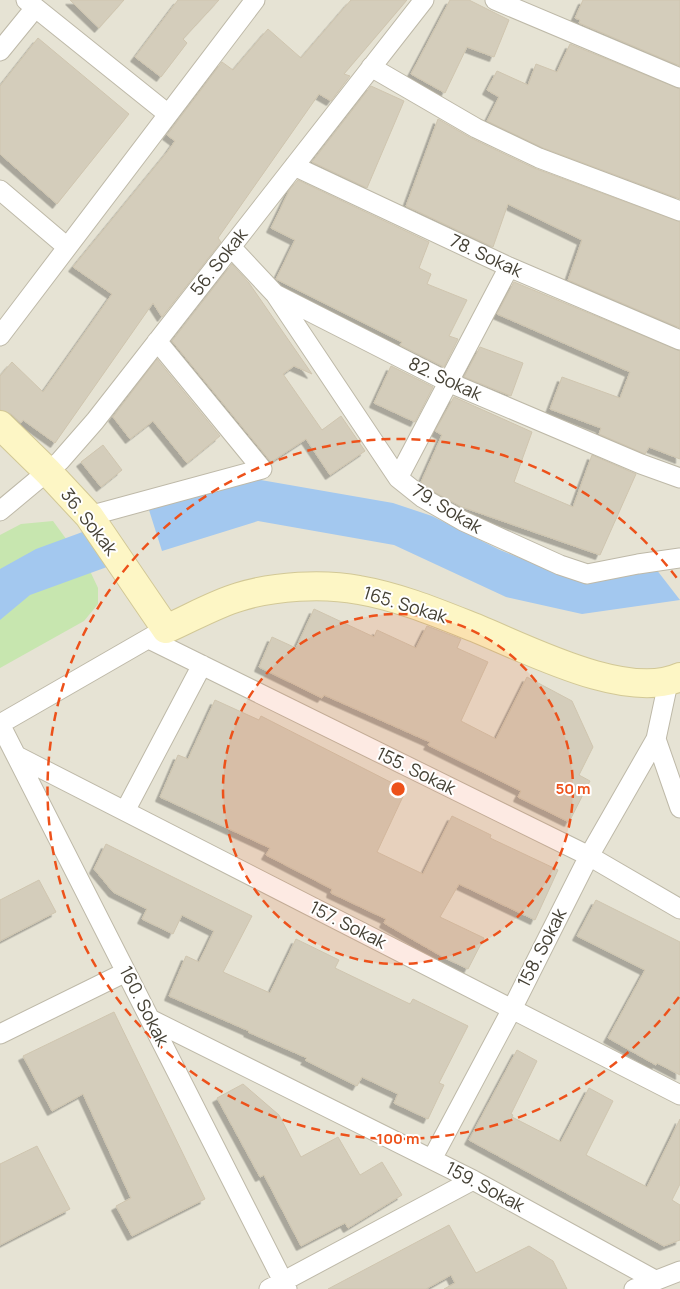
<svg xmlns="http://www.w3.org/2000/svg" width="680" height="1289" viewBox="0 0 680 1289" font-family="Manrope,sans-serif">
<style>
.residential{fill:#e6e3d4}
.green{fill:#c7e6af}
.water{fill:#a3c8ef}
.building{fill:#d4cdbb;stroke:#cfc5af;filter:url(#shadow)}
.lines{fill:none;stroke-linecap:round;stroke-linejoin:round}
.minor-casing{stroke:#beb9a8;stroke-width:21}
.secondary-casing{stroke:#d2c896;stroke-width:30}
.minor{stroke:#fff;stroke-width:19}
.secondary{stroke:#fdf6c5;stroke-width:28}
.ring{fill:none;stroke:#ed511a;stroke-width:2.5;stroke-dasharray:9 6}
.labels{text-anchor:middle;stroke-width:4;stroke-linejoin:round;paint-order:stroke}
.street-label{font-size:18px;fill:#454135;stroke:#fff}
.centre{fill:#ed511a;stroke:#fff;stroke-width:2.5}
.ring-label{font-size:15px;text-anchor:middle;font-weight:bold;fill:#ed511a;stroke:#fff;stroke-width:4;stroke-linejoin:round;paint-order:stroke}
</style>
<defs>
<filter id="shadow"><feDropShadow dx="-4.5" dy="4.5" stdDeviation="0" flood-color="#0004"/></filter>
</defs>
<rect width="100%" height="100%" fill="#f3f0e6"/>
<path class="residential" d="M 0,0 L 680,0 L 680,1289 L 0,1289 Z"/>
<path class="green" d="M 53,521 L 91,573 L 98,588 L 98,604 L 84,621 L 0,668 L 0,535 L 21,524 Z"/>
<path class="water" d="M 255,479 L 393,503 L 432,516 L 500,550 L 563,575 L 656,569 L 680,600 L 582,614 L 506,597 L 394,545 L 258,521 L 162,551 L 149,510 Z
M 88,530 L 107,567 L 30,595 L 0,620 L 0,569 L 36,549 Z"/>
<path class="building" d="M 70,0 L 124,0 L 99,28 Z
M 178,0 L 219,0 L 183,39 L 187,43 L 161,77 L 135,57 Z
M 351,0 L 407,0 L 344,74 L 350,76 L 331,101 L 319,94 L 218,238 L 221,242 L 162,317 L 153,303 L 55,443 L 23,420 L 21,423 L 11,414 L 0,410 L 0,376 L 12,362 L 43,392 L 112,294 L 73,267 L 168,151 L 175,141 L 167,135 L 222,62 L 233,70 L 268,29 L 301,58 Z
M 450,0 L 469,0 L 509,20 L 494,57 L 467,47 L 445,93 L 411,74 Z
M 583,0 L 680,0 L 680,66 L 579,23 L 580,20 L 575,18 Z
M 38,38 L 129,114 L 57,204 L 0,154 L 0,86 Z
M 570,44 L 680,89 L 680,199 L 543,148 L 487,121 L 499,97 L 487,90 L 497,71 L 528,85 L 536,64 L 557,72 Z
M 371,86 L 404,101 L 367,188 L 312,162 Z
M 438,119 L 471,138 L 534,168 L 680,222 L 680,328 L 568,280 L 582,240 L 508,204 L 493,247 L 406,206 Z
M 298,180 L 429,242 L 419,268 L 431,274 L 427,284 L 467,300 L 449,336 L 458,339 L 444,367 L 400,345 L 402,342 L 276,279 L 295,240 L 271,228 L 290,189 Z
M 232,264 L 249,283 L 312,374 L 294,366 L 283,374 L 322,430 L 341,416 L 365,451 L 330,475 L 306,439 L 271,462 L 172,341 Z
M 514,282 L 680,351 L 680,459 L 649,447 L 645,454 L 599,434 L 601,428 L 550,409 L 562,377 L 620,398 L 630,372 L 497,314 Z
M 480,347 L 523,363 L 511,396 L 464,377 Z
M 157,359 L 220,436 L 187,463 L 153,421 L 130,439 L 113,417 Z
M 391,366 L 433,387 L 415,422 L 374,403 Z
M 454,397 L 532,432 L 514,482 L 573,507 L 592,455 L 636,474 L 600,555 L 462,507 L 429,489 L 421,482 L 442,435 L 435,431 Z
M 103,445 L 122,470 L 101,487 L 81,462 Z
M 314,609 L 374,637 L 377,630 L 416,648 L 427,626 L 461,639 L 457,648 L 488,662 L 461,721 L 496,739 L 527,677 L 572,701 L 593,747 L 579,775 L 590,781 L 569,822 L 518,797 L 521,791 L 428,745 L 430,742 L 324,695 L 322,698 L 259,667 L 272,637 L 296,648 Z
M 215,700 L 259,720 L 261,716 L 406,790 L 377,852 L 423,874 L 452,816 L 491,835 L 490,838 L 558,870 L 535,920 L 459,884 L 440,917 L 484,938 L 468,969 L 443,957 L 384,923 L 386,919 L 331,893 L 332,889 L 266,855 L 270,848 L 160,797 L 178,755 L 188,759 Z
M 106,844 L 252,916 L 223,972 L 270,993 L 296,939 L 339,960 L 335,968 L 410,1004 L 413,999 L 468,1026 L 439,1083 L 444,1085 L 428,1119 L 394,1103 L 398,1094 L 362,1077 L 357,1086 L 305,1060 L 307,1058 L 248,1032 L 249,1031 L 169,996 L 186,956 L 199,962 L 214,931 L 182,915 L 173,934 L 142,919 L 147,909 L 113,892 L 94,869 Z
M 39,880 L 56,912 L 0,941 L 0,900 Z
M 596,900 L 680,942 L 680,1075 L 657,1063 L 656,1065 L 608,1038 L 645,970 L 577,936 Z
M 114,1012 L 205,1199 L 132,1236 L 116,1206 L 131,1198 L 83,1094 L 52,1111 L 23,1056 Z
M 517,1050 L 537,1061 L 511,1114 L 513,1115 L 512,1117 L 561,1142 L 589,1088 L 613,1101 L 586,1155 L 647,1187 L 680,1119 L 680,1184 L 672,1200 L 680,1205 L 680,1240 L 664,1246 L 469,1140 Z
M 243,1084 L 279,1115 L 301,1157 L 338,1137 L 360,1175 L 382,1162 L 402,1195 L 348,1228 L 345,1223 L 301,1246 L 264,1175 L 260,1177 L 217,1098 Z
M 37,1146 L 70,1209 L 0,1245 L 0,1164 Z
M 449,1225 L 476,1273 L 529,1246 L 553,1261 L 567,1289 L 444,1289 L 455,1283 L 451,1275 L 426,1289 L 328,1289 Z"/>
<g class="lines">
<defs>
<path id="minor" d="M 26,0 L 168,114
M 495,0 L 680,78
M 0,51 L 35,8
M 371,67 L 476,128 L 539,158 L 680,211
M 294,166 L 509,267 L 680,340
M 0,190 L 67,247
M 231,247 L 275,294 L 448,382 L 641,464 L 680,478
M 275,294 L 398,478 L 423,498 L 463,521 L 560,565 L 587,574 L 638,564 L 680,558
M 0,336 L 255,0
M 398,478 L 509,267
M 0,511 L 60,461 L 95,421 L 424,0
M 89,516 L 262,469 L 157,341
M 149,639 L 589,856 L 680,909
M 668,683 L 656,739 L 680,808
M 0,724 L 287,1289
M 0,724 L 158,633
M 17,756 L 680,1095
M 125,811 L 202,665
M 150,1019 L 473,1180 L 655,1280
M 0,1034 L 126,972
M 432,1159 L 512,1009 L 589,856 L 656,739
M 269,1289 L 473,1180
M 634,1289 L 680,1271"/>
<path id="secondary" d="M 0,425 L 48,472 L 89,516 L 166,629 C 189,619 215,604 239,597 C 274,586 323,583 359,590 C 400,597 440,614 478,629 C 529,650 627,701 680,677"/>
</defs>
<use href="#minor" class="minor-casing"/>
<use href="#secondary" class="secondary-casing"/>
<use href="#minor" class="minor"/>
<use href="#secondary" class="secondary"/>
</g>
<circle cx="398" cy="789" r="175" fill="#ed511a" fill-opacity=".12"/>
<g class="ring">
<circle cx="398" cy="789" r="175"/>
<path d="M679 997A350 350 0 1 1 679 581"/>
</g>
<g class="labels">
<g class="street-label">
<text transform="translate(486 256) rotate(25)" y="6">78. Sokak</text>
<text transform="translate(219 262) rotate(-52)" y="6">56. Sokak</text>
<text transform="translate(445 379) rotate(25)" y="6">82. Sokak</text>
<text transform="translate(447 509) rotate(31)" y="6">79. Sokak</text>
<text transform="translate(89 522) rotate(52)" y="6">36. Sokak</text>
<text transform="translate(405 605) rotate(17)" y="6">165. Sokak</text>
<text transform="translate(416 771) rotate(26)" y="6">155. Sokak</text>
<text transform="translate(348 925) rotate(27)" y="6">157. Sokak</text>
<text transform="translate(542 948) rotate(-63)" y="6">158. Sokak</text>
<text transform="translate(144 1006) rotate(63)" y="6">160. Sokak</text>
<text transform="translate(485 1187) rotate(28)" y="6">159. Sokak</text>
</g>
</g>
<circle cx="398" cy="789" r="8" class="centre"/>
<g class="ring-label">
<text x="573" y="794">50 m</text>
<text x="398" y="1144">100 m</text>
</g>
</svg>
